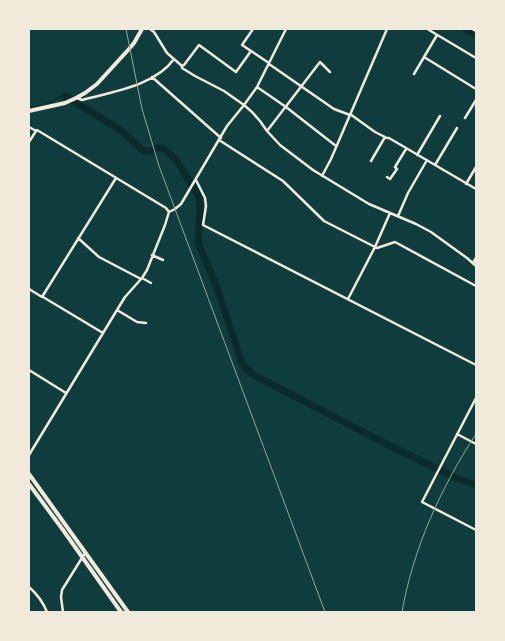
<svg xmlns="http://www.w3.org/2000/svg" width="505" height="641" viewBox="0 0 505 641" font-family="Figtree,sans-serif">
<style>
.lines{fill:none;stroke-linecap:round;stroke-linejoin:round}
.stream{stroke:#0a2a2b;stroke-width:1}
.river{stroke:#0a2a2b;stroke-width:7}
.minor{stroke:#f1e9da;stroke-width:2.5}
.primary{stroke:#f1e9da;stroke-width:4}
.rail{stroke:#97a49c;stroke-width:1}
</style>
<rect width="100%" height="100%" fill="#0f3d3e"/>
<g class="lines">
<path class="stream" d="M 29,108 L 52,102 L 58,97 L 65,96"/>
<path class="river" d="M 466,29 L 476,34
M 65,96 L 122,131 L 141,149 L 144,151 L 149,151 L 159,148 L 164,149 L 173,157 L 177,161 L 199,197 L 200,208 L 198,240 L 200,248 L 216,285 L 242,363 L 247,369 L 252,374 L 325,412 L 390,446 L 456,478 L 476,485"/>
<path class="minor" d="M 150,29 L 154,32 L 167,53 L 182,66 L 182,68 L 195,76 L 224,91 L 244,105 L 252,112 L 260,121 L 267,131 L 280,145 L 313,170 L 369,204 L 416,224 L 431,232 L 467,258 L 476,266
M 253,29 L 242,45 L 269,63
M 428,29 L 429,30 L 476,58
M 472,29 L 476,31
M 424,57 L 476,89
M 269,64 L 334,109 L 350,115
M 182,66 L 184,65 L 199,45 L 236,72 L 251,51
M 414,74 L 437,35
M 152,77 L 221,138
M 257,87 L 286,107 L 336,146
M 77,98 L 82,100 C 111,92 155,86 174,59
M 244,105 L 257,87 L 286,29
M 350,114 L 375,132 L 387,138 L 389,138 L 476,189
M 465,118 L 476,100
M 29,127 L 36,131 L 37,130 L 166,208 L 169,212
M 267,131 L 320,62 L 330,72
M 219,140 L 283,181 L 324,221 L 375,247 L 377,248 L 395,242 L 476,286
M 29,142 L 36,131
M 417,155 L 440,116
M 371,161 L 385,137
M 435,165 L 457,128
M 322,176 L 331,159 L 387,29
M 387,177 L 390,179 L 397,169 L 395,167 L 406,149
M 196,180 L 205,198 L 206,206 L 203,225 L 476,365
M 466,184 L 476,167
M 398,216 L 408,193 L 427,160
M 78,238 L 99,257 L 141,279
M 152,255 L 163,260
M 473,263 L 476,258
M 142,278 L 151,283
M 29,289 L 42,297 L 116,178
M 43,297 L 103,333
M 348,299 L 375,247 L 390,213
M 117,310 L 137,322 L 146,323
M 29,370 L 66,393
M 476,398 L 422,502 L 476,530
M 457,434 L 476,444
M 29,455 L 117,310 L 125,297 L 142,278 L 147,270 L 165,225 L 169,212 L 175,209 L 181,204 L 227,126 L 244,105
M 29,587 C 37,594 43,602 47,612
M 63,612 L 61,597 L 62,590 L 85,553"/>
<path class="primary" d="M 29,111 L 65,103 L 76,98 L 85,93 L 97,84 L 129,49 L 134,43 L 142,29
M 29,474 L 128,612
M 29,484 L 63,530 L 121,612"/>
<path class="rail" d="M 126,29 L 142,109 L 159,166 L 325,612
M 402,612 C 413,549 441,487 476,434"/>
</g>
<rect width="505" height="641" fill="none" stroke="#f1e9da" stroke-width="60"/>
</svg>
